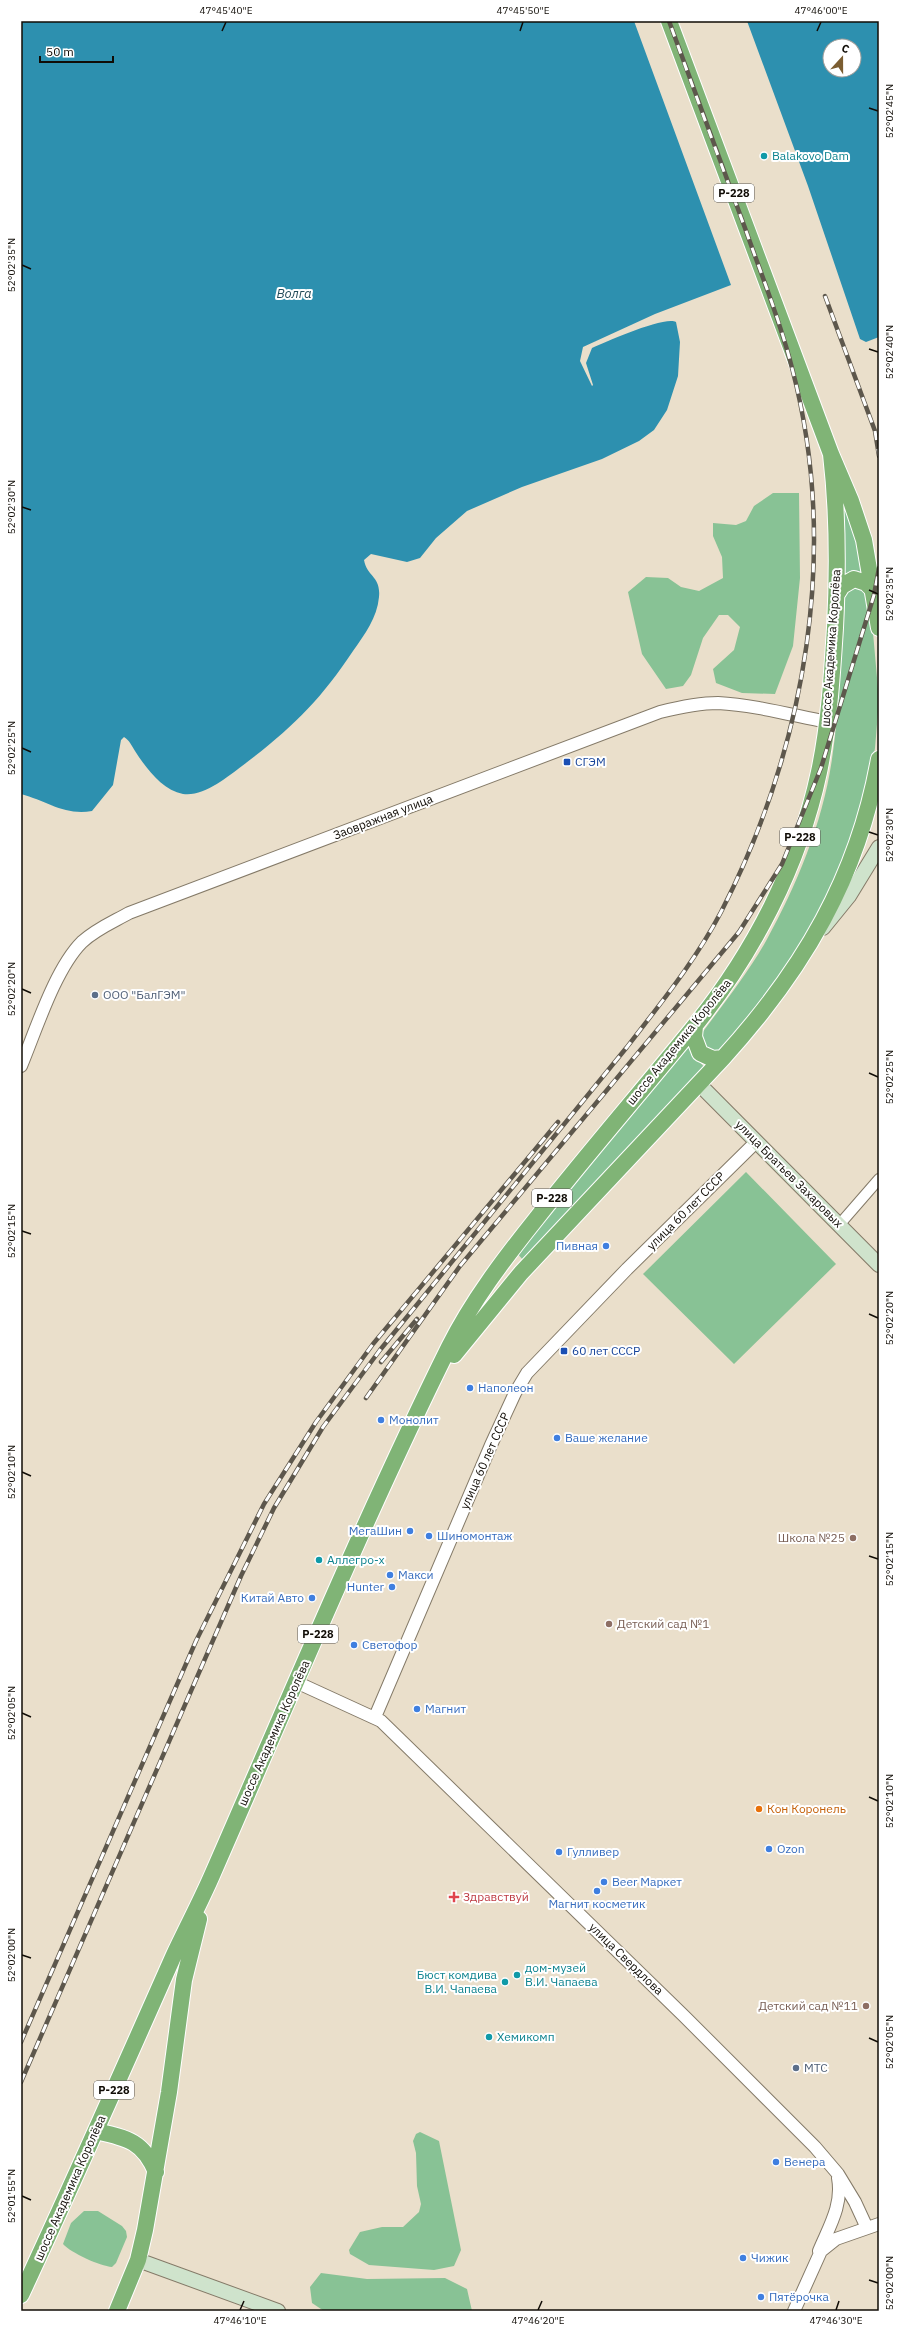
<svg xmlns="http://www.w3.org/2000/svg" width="900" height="2332" viewBox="0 0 900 2332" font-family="'IBM Plex Sans',sans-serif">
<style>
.green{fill:#88c295}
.water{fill:#2d90af;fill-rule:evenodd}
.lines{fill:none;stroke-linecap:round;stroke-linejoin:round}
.minor-casing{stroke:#847a68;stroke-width:12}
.tertiary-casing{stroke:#847a68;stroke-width:14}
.secondary-casing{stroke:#847a68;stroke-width:16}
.trunk-casing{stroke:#fff;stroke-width:18}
.minor{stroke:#fff;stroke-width:10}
.tertiary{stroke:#fff;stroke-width:12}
.secondary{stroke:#cfe3cc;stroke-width:14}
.trunk{stroke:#80b476;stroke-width:16}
.rail-casing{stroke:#5d574c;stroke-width:4.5}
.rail{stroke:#fff;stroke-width:3;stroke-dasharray:9;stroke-linecap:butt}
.ticks{fill:none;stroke:#100c06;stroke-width:1.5}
.culture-dot{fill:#0f9aa8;stroke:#fff;stroke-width:1.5}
.transit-dot{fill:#1a4fb4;stroke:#fff;stroke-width:1.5}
.service-dot{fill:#5c6f8a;stroke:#fff;stroke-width:1.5}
.shop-dot{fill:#3f7fe0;stroke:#fff;stroke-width:1.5}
.education-dot{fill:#8d6e63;stroke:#fff;stroke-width:1.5}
.food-dot{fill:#e8710a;stroke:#fff;stroke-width:1.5}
.health-dot{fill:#e0444e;stroke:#fff;stroke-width:1.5}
.labels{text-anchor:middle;stroke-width:4;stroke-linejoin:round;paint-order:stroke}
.shield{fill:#fff;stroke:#585551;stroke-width:1}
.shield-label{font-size:11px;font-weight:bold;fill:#100c06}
.culture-label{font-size:12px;fill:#0d838f;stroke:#fff;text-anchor:start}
.street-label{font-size:12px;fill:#100c06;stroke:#fff}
.transit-label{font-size:12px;fill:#164399;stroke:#fff;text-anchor:start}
.service-label{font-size:12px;fill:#4e5e75;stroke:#fff;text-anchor:start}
.shop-label{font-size:12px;fill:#366cbe;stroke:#fff;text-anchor:start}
.education-label{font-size:12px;fill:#785e54;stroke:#fff;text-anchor:end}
.food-label{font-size:12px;fill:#c56008;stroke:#fff;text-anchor:start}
.health-label{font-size:12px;fill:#be3a42;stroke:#fff;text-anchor:start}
.water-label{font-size:13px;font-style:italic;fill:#244d5b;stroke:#fff}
.neatline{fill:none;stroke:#100c06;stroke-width:1.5}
.ticks-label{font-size:10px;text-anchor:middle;fill:#100c06}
</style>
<rect width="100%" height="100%" fill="#eadfcb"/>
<path class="green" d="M 837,479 L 866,572 L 843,574 Z
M 773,493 L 799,493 L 800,578 L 793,646 L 775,694 L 742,693 L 716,683 L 713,669 L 734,650 L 740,627 L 728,615 L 719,615 L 703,638 L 691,675 L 683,686 L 666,689 L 642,654 L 628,592 L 646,577 L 668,578 L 681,587 L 699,591 L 723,578 L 722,557 L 713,536 L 713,523 L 736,525 L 746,521 L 754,506 Z
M 851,586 L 864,588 L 870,599 L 879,700 L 875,748 L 866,800 L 832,894 L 768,996 L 720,1050 L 713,1053 L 703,1047 L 702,1033 C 724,1003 748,973 766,941 C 797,885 823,822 832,759 C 840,706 840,652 840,599 Z
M 689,1038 L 697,1059 L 706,1069 L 523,1260 L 516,1252 Z
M 746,1172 L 836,1264 L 734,1364 L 643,1274 Z
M 420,2132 L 439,2141 L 461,2250 L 454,2266 L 434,2270 L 369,2265 L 350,2254 L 349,2250 L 360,2232 L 382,2227 L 403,2227 L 419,2212 L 421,2204 L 417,2186 L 416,2153 L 413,2141 L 416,2134 Z
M 84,2211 L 98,2211 L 122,2226 L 126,2231 L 127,2237 L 116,2263 L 112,2267 C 100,2266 71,2253 63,2244 L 71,2223 Z
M 321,2273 L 367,2279 L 445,2278 L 467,2289 L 472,2311 L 324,2311 L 312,2303 L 310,2287 Z"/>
<path class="water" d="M 21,21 L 634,21 L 731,285 L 655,314 L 583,347 L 580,361 L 592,386 L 593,385 L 586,363 L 592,348 C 606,342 664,316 676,322 L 680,342 L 678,376 L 667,410 L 654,430 L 639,441 L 602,459 L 522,487 L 467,511 L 436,538 L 420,558 L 407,562 L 371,554 L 364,560 C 367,577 381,576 379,597 C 377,618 365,634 353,651 C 320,701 290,730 242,766 C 227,777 204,797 183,794 C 162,790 146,768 135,751 C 131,745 130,741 124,737 L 121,740 L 113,785 L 92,811 C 65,816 47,801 21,794 Z
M 747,21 L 879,21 L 879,337 L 866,342 L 860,339 L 808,186 ZM 830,46 L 854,46 L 854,70 L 830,70 Z"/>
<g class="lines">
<defs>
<path id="minor" d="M 839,1225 L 879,1179"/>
<path id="tertiary" d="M 21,1066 C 36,1030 55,969 82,942 C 96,929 113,922 129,913 L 660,712 C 680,707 698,703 718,703 C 755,705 791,715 827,722
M 296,1682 L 381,1721 L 684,2016 L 815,2147 L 838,2174 L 855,2202 L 867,2228
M 375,1717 L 491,1445 L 515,1393 L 527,1373 L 627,1269 L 756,1142
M 819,2251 C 829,2227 843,2205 838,2178
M 794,2311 L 821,2251 L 836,2239 L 879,2224"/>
<path id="secondary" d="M 823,928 L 849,896 L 879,847
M 699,1084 L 879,1265
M 138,2260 L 278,2311"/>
<path id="trunk" d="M 669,21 L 831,454 L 851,501 L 864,540 L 879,628
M 837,594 L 842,586 L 854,579 L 866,583 L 872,589
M 695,1026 L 694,1037 L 700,1053 L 713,1059 L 723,1058
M 454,1355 L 521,1273 L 723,1058 C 803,970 858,877 879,759
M 96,2131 C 127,2138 143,2141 156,2172
M 21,2295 C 73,2183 123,2070 173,1957 C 186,1929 201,1901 213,1873 C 290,1697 364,1519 449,1347 C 472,1301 504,1259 536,1219 C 587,1154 641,1092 693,1028 C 753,954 799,866 819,772 C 829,725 832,676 835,628 C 838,569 838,513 831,454
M 117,2311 L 138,2260 L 145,2230 L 169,2092 L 184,1980 L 199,1919"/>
</defs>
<use href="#minor" class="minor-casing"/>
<use href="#tertiary" class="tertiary-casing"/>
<use href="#secondary" class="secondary-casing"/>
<use href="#trunk" class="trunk-casing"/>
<use href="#minor" class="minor"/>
<use href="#tertiary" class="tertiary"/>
<use href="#secondary" class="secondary"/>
<use href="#trunk" class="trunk"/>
<defs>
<path id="rail" d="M 825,296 L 875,431 L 879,456
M 381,1362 L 417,1319
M 366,1398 L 460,1266 L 739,932 L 782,864 L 821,768 L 874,595 L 879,568
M 21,2042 L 196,1641 L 264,1504 L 316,1422 L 373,1344 L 558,1122
M 21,2082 L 241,1576 L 274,1508 L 323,1427 L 380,1350 L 627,1047 C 660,1004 696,960 721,912 C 806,746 840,550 792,368 C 780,320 761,274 745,228 C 719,159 694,90 669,21"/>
</defs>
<use href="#rail" class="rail-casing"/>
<use href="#rail" class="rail"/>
</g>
<path class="ticks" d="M 222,31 L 226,22M 520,31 L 523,22M 817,31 L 821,22M 869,108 L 878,111M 22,265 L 31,269M 869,349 L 878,352M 22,507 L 31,510M 869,590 L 878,594M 22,748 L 31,752M 869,832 L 878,835M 22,989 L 31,993M 869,1073 L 878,1077M 22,1231 L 31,1234M 869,1314 L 878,1318M 22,1472 L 31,1476M 869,1556 L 878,1559M 22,1713 L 31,1717M 869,1797 L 878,1801M 22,1955 L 31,1958M 869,2038 L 878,2042M 22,2196 L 31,2200M 869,2280 L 878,2283M 240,2310 L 244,2301M 538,2310 L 542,2301M 836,2310 L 839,2301"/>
<g class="culture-dot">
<circle cx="764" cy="156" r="4"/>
<circle cx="319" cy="1560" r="4"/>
<circle cx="517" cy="1975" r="4"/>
<circle cx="505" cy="1982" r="4"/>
<circle cx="489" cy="2037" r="4"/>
</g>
<g class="transit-dot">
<rect x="563" y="758" width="8" height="8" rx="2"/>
<rect x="560" y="1347" width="8" height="8" rx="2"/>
</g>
<g class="service-dot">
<circle cx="95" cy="995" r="4"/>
<circle cx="796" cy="2068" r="4"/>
</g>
<g class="shop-dot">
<circle cx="606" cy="1246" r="4"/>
<circle cx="470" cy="1388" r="4"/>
<circle cx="381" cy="1420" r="4"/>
<circle cx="557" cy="1438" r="4"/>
<circle cx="410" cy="1531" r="4"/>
<circle cx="429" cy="1536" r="4"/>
<circle cx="390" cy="1575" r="4"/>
<circle cx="392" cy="1587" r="4"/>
<circle cx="312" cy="1598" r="4"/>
<circle cx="354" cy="1645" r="4"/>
<circle cx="417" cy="1709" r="4"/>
<circle cx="769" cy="1849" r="4"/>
<circle cx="559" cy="1852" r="4"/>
<circle cx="604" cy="1882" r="4"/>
<circle cx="597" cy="1891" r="4"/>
<circle cx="776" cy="2162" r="4"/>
<circle cx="743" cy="2258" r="4"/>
<circle cx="761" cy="2297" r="4"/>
</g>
<g class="education-dot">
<circle cx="853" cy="1538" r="4"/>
<circle cx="609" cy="1624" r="4"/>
<circle cx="866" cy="2006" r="4"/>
</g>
<circle class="food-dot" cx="759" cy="1809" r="4"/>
<path class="health-dot" d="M452 1891h4v4h4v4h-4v4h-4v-4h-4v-4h4z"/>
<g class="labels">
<g class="shield">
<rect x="714" y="184" width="40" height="18" rx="3"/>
<rect x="780" y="828" width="40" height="18" rx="3"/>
<rect x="532" y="1189" width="40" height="18" rx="3"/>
<rect x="298" y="1625" width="40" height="18" rx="3"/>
<rect x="94" y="2081" width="40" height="18" rx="3"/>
</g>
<g class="shield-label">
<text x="734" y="197">Р-228</text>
<text x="800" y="841">Р-228</text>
<text x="552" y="1202">Р-228</text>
<text x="318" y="1638">Р-228</text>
<text x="114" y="2094">Р-228</text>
</g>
<g class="culture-label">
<text x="772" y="160">Balakovo Dam</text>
<text x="327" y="1564">Аллегро-х</text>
<text x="525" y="1972">дом-музей<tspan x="525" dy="14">В.И. Чапаева</tspan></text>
<text x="497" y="1979" text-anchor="end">Бюст комдива<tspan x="497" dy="14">В.И. Чапаева</tspan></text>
<text x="497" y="2041">Хемикомп</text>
</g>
<g class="street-label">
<text transform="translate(831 648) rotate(-86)" y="4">шоссе Академика Королёва</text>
<text transform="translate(383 817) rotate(-21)" y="4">Заовражная улица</text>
<text transform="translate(679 1042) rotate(-51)" y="4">шоссе Академика Королёва</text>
<text transform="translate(789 1174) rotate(45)" y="4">улица Братьев Захаровых</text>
<text transform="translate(686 1211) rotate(-45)" y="4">улица 60 лет СССР</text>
<text transform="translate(485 1461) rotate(-66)" y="4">улица 60 лет СССР</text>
<text transform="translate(274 1733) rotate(-66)" y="4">шоссе Академика Королёва</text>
<text transform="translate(626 1959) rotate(44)" y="4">улица Свердлова</text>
<text transform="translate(70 2188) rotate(-66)" y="4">шоссе Академика Королёва</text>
</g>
<g class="transit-label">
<text x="575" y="766">СГЭМ</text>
<text x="572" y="1355">60 лет СССР</text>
</g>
<g class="service-label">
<text x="103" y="999">ООО "БалГЭМ"</text>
<text x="804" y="2072">МТС</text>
</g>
<g class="shop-label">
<text x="598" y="1250" text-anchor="end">Пивная</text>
<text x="478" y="1392">Наполеон</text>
<text x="389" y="1424">Монолит</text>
<text x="565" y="1442">Ваше желание</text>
<text x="402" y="1535" text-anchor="end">МегаШин</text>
<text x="437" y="1540">Шиномонтаж</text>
<text x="398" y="1579">Макси</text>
<text x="384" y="1591" text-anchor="end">Hunter</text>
<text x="304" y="1602" text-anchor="end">Китай Авто</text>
<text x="362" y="1649">Светофор</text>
<text x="425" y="1713">Магнит</text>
<text x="777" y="1853">Ozon</text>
<text x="567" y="1856">Гулливер</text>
<text x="612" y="1886">Beer Маркет</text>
<text x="597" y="1908" text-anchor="middle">Магнит косметик</text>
<text x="784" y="2166">Венера</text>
<text x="751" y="2262">Чижик</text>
<text x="769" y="2301">Пятёрочка</text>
</g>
<g class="education-label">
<text x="845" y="1542">Школа №25</text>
<text x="617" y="1628" text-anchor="start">Детский сад №1</text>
<text x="858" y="2010">Детский сад №11</text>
</g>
<g class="food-label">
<text x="767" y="1813">Кон Коронель</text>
</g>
<g class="health-label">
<text x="463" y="1901">Здравствуй</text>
</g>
<g class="water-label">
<text x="294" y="298">Волга</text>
</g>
</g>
<rect width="900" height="2332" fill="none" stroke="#ffffff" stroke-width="44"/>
<g transform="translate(842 58) rotate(21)"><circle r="19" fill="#ffffff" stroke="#9f9e9b"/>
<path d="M0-3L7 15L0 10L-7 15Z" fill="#7b5d31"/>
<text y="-6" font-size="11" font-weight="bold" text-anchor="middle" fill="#100c06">С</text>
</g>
<path d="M40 56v6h73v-6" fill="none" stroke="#100c06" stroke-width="2"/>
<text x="46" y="56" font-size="12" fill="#100c06" stroke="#ffffff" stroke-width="3" paint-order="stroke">50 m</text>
<rect x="22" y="22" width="856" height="2288" class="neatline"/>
<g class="ticks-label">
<text x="226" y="14">47°45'40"E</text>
<text x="523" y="14">47°45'50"E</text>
<text x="821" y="14">47°46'00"E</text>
<text transform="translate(889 111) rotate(-90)" y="4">52°02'45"N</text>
<text transform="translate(11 265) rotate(-90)" y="4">52°02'35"N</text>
<text transform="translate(889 352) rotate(-90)" y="4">52°02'40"N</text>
<text transform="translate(11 507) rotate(-90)" y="4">52°02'30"N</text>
<text transform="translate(889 594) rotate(-90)" y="4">52°02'35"N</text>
<text transform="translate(11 748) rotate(-90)" y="4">52°02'25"N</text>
<text transform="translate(889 835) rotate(-90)" y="4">52°02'30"N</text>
<text transform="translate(11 989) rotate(-90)" y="4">52°02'20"N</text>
<text transform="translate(889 1077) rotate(-90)" y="4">52°02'25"N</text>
<text transform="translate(11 1231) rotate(-90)" y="4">52°02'15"N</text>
<text transform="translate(889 1318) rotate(-90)" y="4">52°02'20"N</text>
<text transform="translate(11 1472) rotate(-90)" y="4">52°02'10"N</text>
<text transform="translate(889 1559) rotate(-90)" y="4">52°02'15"N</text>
<text transform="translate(11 1713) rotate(-90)" y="4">52°02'05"N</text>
<text transform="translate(889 1801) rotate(-90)" y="4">52°02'10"N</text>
<text transform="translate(11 1955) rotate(-90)" y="4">52°02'00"N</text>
<text transform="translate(889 2042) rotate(-90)" y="4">52°02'05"N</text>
<text transform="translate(11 2196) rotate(-90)" y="4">52°01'55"N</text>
<text transform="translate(889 2283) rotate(-90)" y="4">52°02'00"N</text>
<text x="240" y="2324">47°46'10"E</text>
<text x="538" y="2324">47°46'20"E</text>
<text x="836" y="2324">47°46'30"E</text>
</g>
</svg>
